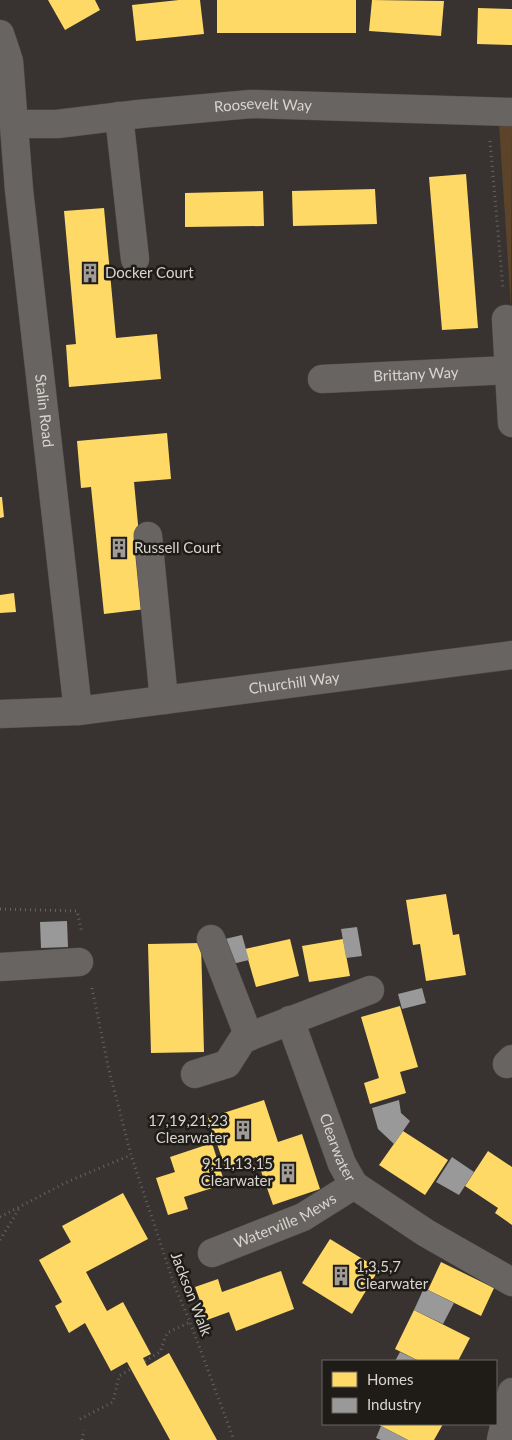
<svg xmlns="http://www.w3.org/2000/svg" width="512" height="1440" viewBox="0 0 512 1440" font-family="Lato,sans-serif">
<style>
.green{fill:#5c442a}
.homes{fill:#ffd966}
.industry{fill:#999}
.lines{fill:none;stroke-linecap:round;stroke-linejoin:round}
.minor-casing{stroke:#53504d;stroke-width:29}
.path{stroke:#666360;stroke-width:3;stroke-dasharray:1 4;stroke-linecap:butt}
.minor{stroke:#686462;stroke-width:28}
.labels{text-anchor:middle;stroke-width:5;stroke-linejoin:round;paint-order:stroke}
.street-label{font-size:15px;fill:#d9d4d0;stroke:#1f1c18}
.poi-label{font-size:15px;fill:#d9d4d0;stroke:#1f1c18;text-anchor:start}
</style>
<rect width="100%" height="100%" fill="#383330"/>
<path class="green" d="M 499,124 L 512,124 L 511,308 Z"/>
<path class="homes" d="M 48,0 L 95,0 L 100,10 L 65,30 Z
M 179,0 L 200,0 L 204,34 L 136,41 L 132,5 Z
M 217,0 L 356,0 L 356,33 L 217,33 Z
M 372,0 L 444,1 L 441,36 L 369,31 Z
M 478,8 L 512,9 L 512,45 L 477,44 Z
M 466,174 L 478,328 L 442,330 L 429,177 Z
M 375,189 L 377,224 L 293,226 L 292,191 Z
M 263,191 L 264,226 L 185,227 L 185,193 Z
M 104,208 L 116,338 L 157,334 L 161,379 L 69,387 L 66,345 L 76,344 L 64,211 Z
M 167,433 L 171,479 L 134,482 L 146,609 L 104,614 L 91,487 L 81,488 L 77,441 Z
M 0,497 L 2,497 L 4,517 L 0,518 Z
M 14,593 L 16,612 L 0,613 L 0,595 Z
M 446,894 L 453,935 L 459,934 L 466,975 L 426,981 L 420,944 L 413,945 L 406,900 Z
M 290,939 L 299,976 L 256,987 L 245,949 Z
M 343,939 L 350,976 L 309,982 L 302,946 Z
M 201,943 L 204,1052 L 151,1053 L 148,944 Z
M 400,1006 L 418,1067 L 400,1072 L 406,1093 L 370,1104 L 364,1083 L 379,1078 L 361,1017 Z
M 264,1100 L 278,1142 L 302,1134 L 320,1189 L 273,1205 L 256,1157 L 225,1167 L 208,1118 Z
M 403,1131 L 448,1160 L 425,1195 L 379,1165 Z
M 212,1143 L 225,1184 L 184,1197 L 188,1209 L 168,1215 L 156,1178 L 175,1172 L 170,1157 Z
M 488,1151 L 512,1167 L 512,1225 L 495,1213 L 498,1208 L 465,1186 Z
M 123,1193 L 148,1239 L 86,1272 L 107,1311 L 123,1302 L 151,1354 L 143,1358 L 147,1366 L 169,1353 L 217,1440 L 170,1440 L 127,1362 L 111,1371 L 85,1323 L 69,1333 L 55,1306 L 62,1302 L 39,1260 L 71,1242 L 62,1226 Z
M 330,1239 L 379,1269 L 352,1314 L 302,1283 Z
M 441,1262 L 494,1288 L 481,1316 L 428,1290 Z
M 281,1271 L 294,1309 L 236,1331 L 229,1312 L 207,1320 L 195,1287 L 218,1279 L 222,1292 Z
M 414,1310 L 470,1338 L 458,1361 L 419,1361 L 395,1349 Z
M 377,1424 L 443,1424 L 434,1440 L 408,1440 Z"/>
<path class="industry" d="M 67,921 L 68,947 L 41,948 L 40,922 Z
M 357,927 L 362,956 L 346,958 L 341,929 Z
M 242,935 L 249,960 L 232,964 L 225,939 Z
M 422,988 L 426,1003 L 402,1009 L 398,994 Z
M 399,1100 L 401,1113 L 410,1121 L 394,1144 L 378,1129 L 372,1108 Z
M 452,1157 L 474,1172 L 459,1195 L 436,1182 Z
M 424,1288 L 454,1303 L 443,1324 L 414,1310 Z
M 400,1352 L 419,1361 L 395,1361 Z
M 381,1426 L 408,1440 L 381,1440 L 376,1438 Z"/>
<g class="lines">
<defs>
<g id="minor">
<path id="s1" d="M 0,34 L 9,61 L 19,190 L 78,711"/>
<path d="M 119,116 L 135,259"/>
<path id="s2" d="M 15,124 L 57,124 L 139,114 L 251,104 L 512,112"/>
<path d="M 506,319 L 512,423"/>
<path id="s3" d="M 322,379 L 509,370"/>
<path d="M 148,536 L 164,700"/>
<path id="s4" d="M 0,714 L 78,711 L 512,655"/>
<path d="M 211,939 L 249,1037"/>
<path d="M 0,967 L 79,962"/>
<path id="s5" d="M 290,1020 L 342,1164 L 354,1185 L 426,1233 L 512,1282"/>
<path d="M 507,1064 L 512,1059"/>
<path d="M 195,1074 L 227,1064 L 243,1039 L 370,990"/>
<path id="s6" d="M 212,1253 L 303,1217 L 354,1185"/>
<path d="M 501,1440 L 512,1392"/>
</g>
</defs>
<use href="#minor" class="minor-casing"/>
<path class="path" d="M 490,141 L 503,289
M 0,909 L 77,911 L 82,933
M 92,988 L 108,1066 L 131,1155 L 175,1287 L 190,1322 L 234,1440
M 0,1217 L 69,1181 L 131,1155
M 0,1240 L 20,1207
M 145,1361 L 160,1352 L 167,1333 L 190,1322
M 80,1419 L 113,1402 L 119,1376 L 131,1369
M 82,1440 L 84,1430"/>
<use href="#minor" class="minor"/>
</g>
<defs>
<symbol id="building-bare" viewBox="-9 -9 18 18"><path d="M-4-6H4V6H1V3H-1V6H-4ZM-2.5-4.3h1.7v1.8h-1.7ZM.8-4.3h1.7v1.8H.8ZM-2.5-1h1.7V.8h-1.7ZM.8-1h1.7V.8H.8Z" fill="#a19c98" stroke="#1f1c18" stroke-width="2.5" paint-order="stroke"/></symbol>
</defs>
<g fill-rule="evenodd">
<use href="#building-bare" x="76" y="259" width="28" height="28"/>
<use href="#building-bare" x="105" y="534" width="28" height="28"/>
<use href="#building-bare" x="229" y="1116" width="28" height="28"/>
<use href="#building-bare" x="274" y="1159" width="28" height="28"/>
<use href="#building-bare" x="327" y="1262" width="28" height="28"/>
</g>
<g class="labels">
<g class="street-label">
<text dy="5" stroke="none"><textPath href="#s2" startOffset="249">Roosevelt Way</textPath></text>
<text dy="5" stroke="none"><textPath href="#s3" startOffset="94">Brittany Way</textPath></text>
<text dy="5" stroke="none"><textPath href="#s1" startOffset="380">Stalin Road</textPath></text>
<text dy="5" stroke="none"><textPath href="#s4" startOffset="296">Churchill Way</textPath></text>
<text dy="5" stroke="none"><textPath href="#s5" startOffset="136">Clearwater</textPath></text>
<text dy="5" stroke="none"><textPath href="#s6" startOffset="80">Waterville Mews</textPath></text>
<text transform="translate(191 1294) rotate(69)" y="5">Jackson Walk</text>
</g>
<g class="poi-label">
<text x="105" y="278">Docker Court</text>
<text x="134" y="553">Russell Court</text>
<text x="228" y="1126" text-anchor="end">17,19,21,23<tspan x="228" dy="17">Clearwater</tspan></text>
<text x="273" y="1169" text-anchor="end">9,11,13,15<tspan x="273" dy="17">Clearwater</tspan></text>
<text x="356" y="1272">1,3,5,7<tspan x="356" dy="17">Clearwater</tspan></text>
</g>
</g>
<rect x="322" y="1360" width="175" height="65" fill="#1f1c18" stroke="#696662"/>
<rect x="332" y="1372" width="25" height="15" fill="#ffd966" stroke="#696662"/>
<text x="367" y="1385" font-size="15" fill="#d9d4d0">Homes</text>
<rect x="332" y="1398" width="25" height="15" fill="#999999" stroke="#696662"/>
<text x="367" y="1410" font-size="15" fill="#d9d4d0">Industry</text>
</svg>
